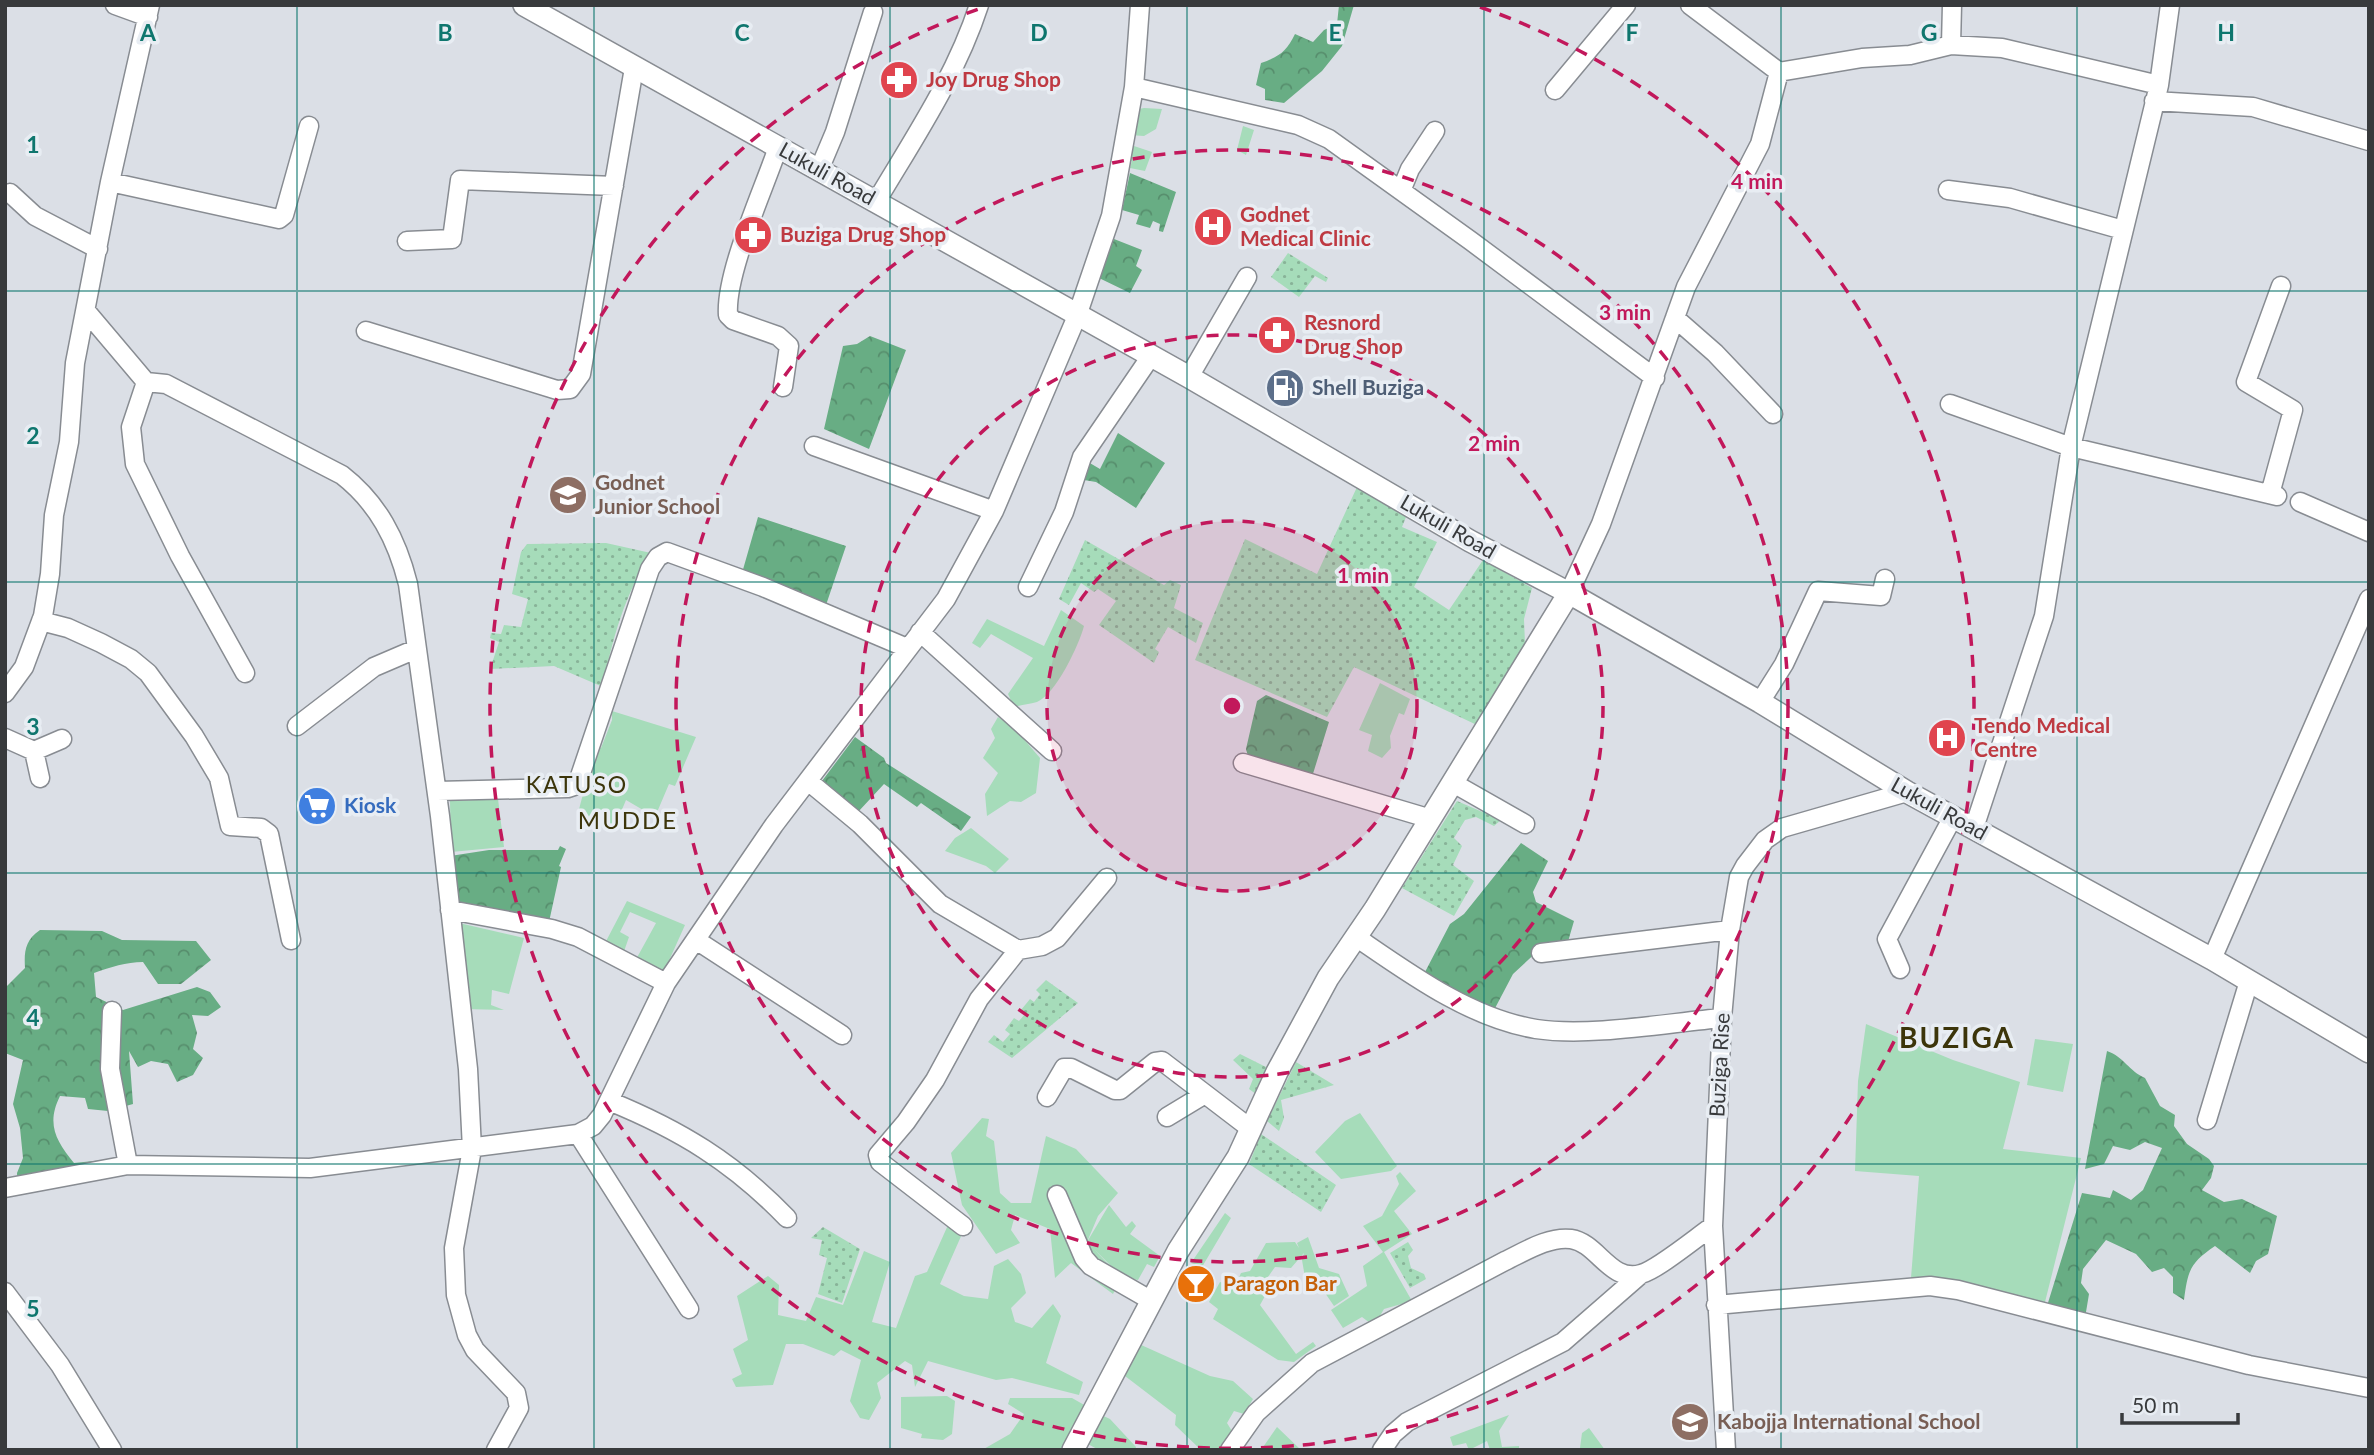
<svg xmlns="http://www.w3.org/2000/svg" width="2374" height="1455" viewBox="0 0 2374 1455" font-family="Lato,sans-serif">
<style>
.green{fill:#a6dcba}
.forest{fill:url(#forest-crowns)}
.garden{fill:url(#garden-dots)}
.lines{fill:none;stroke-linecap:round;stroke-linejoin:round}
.minor-casing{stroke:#888c92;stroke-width:21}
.tertiary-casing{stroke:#888c92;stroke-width:24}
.minor{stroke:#fff;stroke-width:18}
.tertiary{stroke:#fff;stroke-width:21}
.grid{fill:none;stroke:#0f766e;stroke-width:2;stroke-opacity:0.55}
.ring{fill:none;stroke:#c2185b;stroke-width:3.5;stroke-dasharray:12 9}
.labels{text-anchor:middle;stroke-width:7;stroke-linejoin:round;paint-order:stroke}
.health-label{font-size:21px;font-weight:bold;fill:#be3a42;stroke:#e8edf3;text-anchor:start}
.street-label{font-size:21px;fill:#383a3c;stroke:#e8edf3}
.service-label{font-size:21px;font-weight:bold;fill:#4e5e75;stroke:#e8edf3;text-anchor:start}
.education-label{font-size:21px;font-weight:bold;fill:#785e54;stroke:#e8edf3;text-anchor:start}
.shop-label{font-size:21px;font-weight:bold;fill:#366cbe;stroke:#e8edf3;text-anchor:start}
.food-label{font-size:21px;font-weight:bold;fill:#c56008;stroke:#e8edf3;text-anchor:start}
.neighbourhood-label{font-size:23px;letter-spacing:2px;fill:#3c350a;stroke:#e8edf3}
.quarter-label{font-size:24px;letter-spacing:2px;fill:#3c350a;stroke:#e8edf3}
.district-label{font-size:28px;font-weight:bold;letter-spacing:2px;fill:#3c350a;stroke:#e8edf3}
.grid-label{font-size:23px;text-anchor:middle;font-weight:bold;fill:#0f766e;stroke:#e8edf3;stroke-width:7;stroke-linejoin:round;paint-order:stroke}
.centre{fill:#c2185b;stroke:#e8edf3;stroke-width:3.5}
.ring-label{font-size:21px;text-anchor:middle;font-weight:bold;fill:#c2185b;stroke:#e8edf3;stroke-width:7;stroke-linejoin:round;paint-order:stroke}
</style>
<defs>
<pattern id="forest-crowns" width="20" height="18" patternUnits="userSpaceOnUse" patternTransform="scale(1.75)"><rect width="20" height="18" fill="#68ad84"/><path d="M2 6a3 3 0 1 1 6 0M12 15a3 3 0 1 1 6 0" fill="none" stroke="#578e6d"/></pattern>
<pattern id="garden-dots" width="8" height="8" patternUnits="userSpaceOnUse" patternTransform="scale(1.75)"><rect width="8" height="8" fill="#a6dcba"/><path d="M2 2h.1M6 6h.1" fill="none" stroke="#88b398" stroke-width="1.8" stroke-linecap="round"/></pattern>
</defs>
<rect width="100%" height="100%" fill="#dbdfe6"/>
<path class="green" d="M 1144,108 L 1162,109 L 1156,129 L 1144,136 L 1129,135 L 1134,110 Z
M 1243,126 L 1254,130 L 1246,155 L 1237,150 Z
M 1131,145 L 1152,152 L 1145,171 L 1130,168 L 1132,161 L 1127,159 Z
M 1061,610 L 1084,626 C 1079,645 1056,694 1037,702 C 1030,704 1021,705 1014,707 L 1008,694 L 1033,658 L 991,634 L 980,648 L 972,643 L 987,619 L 1044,646 Z
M 1380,683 L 1410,699 L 1404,715 L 1399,713 L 1390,736 L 1391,748 L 1382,758 L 1368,751 L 1372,735 L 1359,730 Z
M 612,711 L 696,737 L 675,786 L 669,784 L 655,817 L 626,800 L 613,831 L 578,813 L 595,749 L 601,748 L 612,720 Z
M 998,717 L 1016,730 L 1040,758 L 1036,793 L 1021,802 L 1010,801 L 987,816 L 985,794 L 998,773 L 983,758 L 995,738 L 991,729 Z
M 498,799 L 504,847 L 451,852 L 450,801 Z
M 971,828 L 1009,859 L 995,873 L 986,866 L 945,851 L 955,838 Z
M 627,901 L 685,925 L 663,974 L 634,963 L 656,923 L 630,912 L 620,932 L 629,937 L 622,957 L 603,947 Z
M 459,923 L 524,938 L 509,994 L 492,990 L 491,1005 L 504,1010 L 465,1009 Z
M 1866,1024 L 1953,1060 L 2020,1082 L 2003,1149 L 2081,1158 L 2045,1302 L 1960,1281 L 1911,1278 L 1919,1176 L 1855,1171 L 1858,1081 Z
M 2035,1039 L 2073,1044 L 2063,1092 L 2027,1085 Z
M 1360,1113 L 1397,1166 L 1391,1171 L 1341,1179 L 1315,1152 L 1345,1121 Z
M 982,1118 L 989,1119 L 986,1136 L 994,1141 L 1000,1193 L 1011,1203 L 1031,1203 L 1046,1136 L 1076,1149 L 1118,1193 L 1098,1216 L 1087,1242 L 1109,1205 L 1126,1227 L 1132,1221 L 1136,1226 L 1130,1234 L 1160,1256 L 1154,1267 L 1147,1264 L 1138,1280 L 1122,1277 L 1094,1249 L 1121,1278 L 1113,1294 L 1071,1263 L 1055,1278 L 1050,1229 L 1015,1215 L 1011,1230 L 1020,1243 L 996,1254 L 962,1205 L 951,1153 Z
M 1400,1172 L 1416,1191 L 1394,1211 L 1412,1234 L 1384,1252 L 1412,1301 L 1384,1309 L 1374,1326 L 1362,1317 L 1343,1328 L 1331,1310 L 1367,1286 L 1363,1266 L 1383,1252 L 1363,1226 L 1382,1216 L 1399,1184 L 1396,1176 Z
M 1225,1213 L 1231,1218 L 1202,1267 L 1191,1263 Z
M 948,1225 L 962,1234 L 940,1284 L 964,1296 L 988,1299 L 994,1266 L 1008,1259 L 1021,1274 L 1026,1293 L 1011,1308 L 1015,1322 L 1032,1328 L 1053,1304 L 1061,1316 L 1046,1363 L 1083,1382 L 1079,1395 L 1012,1378 L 996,1380 L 928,1361 L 915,1387 L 912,1365 L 905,1361 L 877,1383 L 881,1398 L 869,1420 L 860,1418 L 850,1401 L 861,1360 L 841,1350 L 834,1356 L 803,1344 L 786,1344 L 773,1385 L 736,1387 L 732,1379 L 742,1374 L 733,1349 L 748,1340 L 737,1296 L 768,1276 L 779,1285 L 778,1315 L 806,1321 L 816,1297 L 843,1305 L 864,1251 L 890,1262 L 872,1322 L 896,1328 L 915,1276 L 927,1272 Z
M 1308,1237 L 1319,1268 L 1339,1274 L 1349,1296 L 1334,1306 L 1323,1290 L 1306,1283 L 1302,1260 L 1304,1253 L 1291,1268 L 1275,1267 L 1263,1284 L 1265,1296 L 1260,1305 L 1296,1354 L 1313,1342 L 1316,1346 L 1294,1362 L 1278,1360 L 1213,1319 L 1218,1309 L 1209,1302 L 1220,1282 L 1235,1286 L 1241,1273 L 1250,1271 L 1266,1243 L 1295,1242 L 1299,1248 L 1297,1243 Z
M 1139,1344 L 1210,1376 L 1233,1381 L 1253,1399 L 1244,1414 L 1234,1411 L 1227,1423 L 1235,1436 L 1222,1450 L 1201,1450 L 1175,1425 L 1176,1415 L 1125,1376 Z
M 947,1396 L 955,1401 L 952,1434 L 943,1440 L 921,1438 L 922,1434 L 901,1428 L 901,1397 Z
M 1010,1398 L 1072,1398 L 1086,1406 L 1060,1450 L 982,1450 L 1010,1434 L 1024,1414 L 1008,1404 Z
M 1097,1413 L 1110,1419 L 1136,1447 L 1135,1450 L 1099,1450 L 1084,1442 Z
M 1509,1415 L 1499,1431 L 1502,1447 L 1519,1446 L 1519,1450 L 1490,1450 L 1487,1441 L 1469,1450 L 1466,1443 L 1453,1446 L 1450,1437 Z
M 1277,1427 L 1301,1450 L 1261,1450 Z
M 1589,1428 L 1605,1450 L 1570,1450 L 1580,1448 L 1582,1433 Z"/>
<path class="forest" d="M 1339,5 L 1354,5 L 1342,46 L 1322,71 L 1284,103 L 1265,100 L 1265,89 L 1256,85 L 1261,63 C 1279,57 1287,51 1295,34 L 1313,42 L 1324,30 L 1337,24 Z
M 1130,173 L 1176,192 L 1163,232 L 1159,231 L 1160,224 L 1153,221 L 1150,228 L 1136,224 L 1139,215 L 1122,210 Z
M 1114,239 L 1142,250 L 1136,266 L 1142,270 L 1130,293 L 1099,278 Z
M 870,336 L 906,350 L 869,449 L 824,429 L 843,346 L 857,344 Z
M 1118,433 L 1165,463 L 1136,508 L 1096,482 L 1078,479 L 1083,459 L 1100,469 Z
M 758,517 L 846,546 L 826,605 L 742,573 Z
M 1266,695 L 1329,722 L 1312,777 L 1249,760 L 1246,749 L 1257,701 Z
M 855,737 L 884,758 L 886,763 L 971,817 L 961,831 L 921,803 L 917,807 L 884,784 L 858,812 L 822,790 L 822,781 Z
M 1521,843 L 1548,861 L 1533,892 L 1536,902 L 1574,921 L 1567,945 L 1542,947 L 1513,974 L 1493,1012 L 1425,972 L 1450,924 L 1464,914 Z
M 560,846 L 566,849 L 559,866 L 561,867 L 549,922 L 454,907 L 450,856 L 489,850 L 558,850 Z
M 40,930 L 102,931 L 122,940 L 196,941 L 211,960 L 181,984 L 158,984 L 143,962 C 126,962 111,967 94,973 L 96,997 L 123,1010 L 197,987 L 210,992 L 221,1007 L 208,1016 L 192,1015 L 197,1033 L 193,1049 L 203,1058 L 193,1075 L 177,1082 L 168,1064 L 151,1061 L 138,1067 L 129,1051 L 133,1104 L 108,1111 L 88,1109 L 85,1098 L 60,1096 C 46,1124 56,1141 74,1163 L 123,1158 L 60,1183 L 18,1195 L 17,1173 L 23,1158 L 20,1128 L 13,1104 L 23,1060 L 5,1053 L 5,988 L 25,968 C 24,952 25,940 40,930 Z
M 2107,1051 C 2124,1057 2129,1071 2145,1078 L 2160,1106 L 2175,1115 L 2174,1126 L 2187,1144 L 2209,1159 L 2214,1166 L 2211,1178 L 2202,1190 L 2224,1202 L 2242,1199 L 2277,1216 L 2268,1254 L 2256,1261 L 2250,1273 L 2215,1246 C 2190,1263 2188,1270 2184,1300 L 2173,1293 L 2173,1277 L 2164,1268 L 2152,1272 L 2136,1254 L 2106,1240 L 2083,1269 L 2081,1283 L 2089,1294 L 2085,1318 L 2047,1306 L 2082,1193 L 2110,1198 L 2113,1190 L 2131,1200 L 2143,1190 L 2162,1148 L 2145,1142 L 2130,1150 L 2113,1146 L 2104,1164 L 2085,1169 Z"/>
<path class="garden" d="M 1288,253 L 1328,278 L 1326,282 L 1315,276 L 1299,297 L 1271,277 Z
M 1357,487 L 1406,517 L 1402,527 L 1437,542 L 1414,587 L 1449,610 L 1483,560 L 1532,588 L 1524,619 L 1525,644 L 1479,726 L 1354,667 L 1327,717 L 1195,660 L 1245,539 L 1317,574 Z
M 1085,540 L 1164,585 L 1170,580 L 1181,585 L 1174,608 L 1203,623 L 1196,643 L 1168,627 L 1155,649 L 1159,652 L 1154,663 L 1099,625 L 1116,601 L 1098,589 L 1094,592 L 1081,583 L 1069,605 L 1059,599 Z
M 606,543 L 651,553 C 625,595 612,638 603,687 L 554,666 L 490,669 L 499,642 L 490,638 L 491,633 L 501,634 L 504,625 L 521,627 L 528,599 L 512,594 L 521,552 L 527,544 Z
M 1457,801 L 1501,820 L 1494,826 L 1476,817 L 1465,820 L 1454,838 L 1462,846 L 1453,865 L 1474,881 L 1454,916 L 1402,888 Z
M 1046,980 L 1078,1003 L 1012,1058 L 988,1042 L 994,1035 L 1003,1042 L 1010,1034 L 1005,1030 L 1014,1018 L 1019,1021 L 1025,1014 L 1021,1010 L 1030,999 L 1034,1002 L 1040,994 L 1036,990 Z
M 1240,1054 L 1268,1068 L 1256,1094 L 1249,1089 L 1253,1079 L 1233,1060 Z
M 1296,1062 L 1334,1085 L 1281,1100 L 1284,1118 L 1279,1131 L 1267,1121 Z
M 1261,1134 L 1336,1185 L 1321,1212 L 1249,1164 Z
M 823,1227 L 860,1249 L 842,1303 L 818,1294 L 827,1258 L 819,1255 L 822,1240 L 811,1238 Z
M 1408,1242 L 1413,1250 L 1408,1256 L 1411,1268 L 1424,1274 L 1426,1279 L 1410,1288 L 1390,1253 Z"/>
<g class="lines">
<defs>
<path id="minor" d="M 115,5 L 148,17
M 1951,45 L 1952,5
M 1779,72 L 1862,58 L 1910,55 L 1951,45 L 2002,48 L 2159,85
M 1134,87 L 1298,125 L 1329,139 L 1471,241 L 1655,378
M 1555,90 L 1626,5
M 2154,101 L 2253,107 L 2369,141
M 778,147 C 764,189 725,273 728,315 L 733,320 L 778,336 L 789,346 L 783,387
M 819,170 L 835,132 L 873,12
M 110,182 L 279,219 L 284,215 L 309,126
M 1948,190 L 2010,198 L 2123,230
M 1401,191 L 1410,169 L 1435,131
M 10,193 L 35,216 L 98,249
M 876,202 C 914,138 956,76 979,5
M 407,241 L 452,239 L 460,180 L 614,186
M 86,311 L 146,382 L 166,384 L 342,475 C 378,503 397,540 408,584 L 440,816 L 468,1069 L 472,1149 L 454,1248 L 456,1295 L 467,1335 L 475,1350 L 516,1393 L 519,1408 L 496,1450
M 1675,318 L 1715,353 L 1773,414
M 366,331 L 557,390 L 570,389 L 581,374 L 634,68
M 1189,377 L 1247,277
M 146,382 L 131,427 L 135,464 L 180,556 L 245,673
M 1950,404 L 2071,447 L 2277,496
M 814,446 L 994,511
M 2270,494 L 2293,410 L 2246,382 L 2281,286
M 2300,502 L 2369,532
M 1028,587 L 1064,512 L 1082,457 L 1151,356
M 1569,593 L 1601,524 L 1686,287 L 1760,144 L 1779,72 L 1690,5
M 41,621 L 68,628 L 101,643 L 131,659 L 148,673 L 194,736 L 219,778 L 230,826 L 261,828 L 269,834 L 291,940
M 920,632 L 1052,751
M 5,693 L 24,667 L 43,616 L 50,574 L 54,515 L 69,442 L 75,363 L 110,182 L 150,5
M 1760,702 L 1784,664 L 1818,591 L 1881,596 L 1885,579
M 297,726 L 374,667 L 416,649
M 5,738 L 34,751 L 40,778
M 34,751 L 62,739
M 1243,763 L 1431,819
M 808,781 L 860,824 L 940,904 L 1018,950 L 1042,946 L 1057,938 L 1107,878
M 1453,783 L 1525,824
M 437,791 L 568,788 L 577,785 L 650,569 L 658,557 L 667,552 L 763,587 L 907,648
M 1974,828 L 2044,616 L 2071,447 L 2159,85 L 2170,5
M 450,910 L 552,929 L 578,937 L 666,983
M 1356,937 C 1410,974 1470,1018 1536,1029 C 1590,1037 1666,1023 1722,1018
M 696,940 L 842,1035
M 1541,953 L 1730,930
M 2212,959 L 2369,599
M 1900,969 L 1887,939 L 1953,817
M 112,1011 L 110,1069 L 128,1165
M 1047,1097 L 1064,1068 L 1071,1068 L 1115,1090 L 1120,1090 L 1155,1062 L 1162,1061 L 1251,1129
M 609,1101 C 680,1130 733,1162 787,1218
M 1167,1117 L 1205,1094
M 2207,1120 L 2249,981
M 578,1134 L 689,1309
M 5,1188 L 128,1165 L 310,1168 L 578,1134 L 593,1126 L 602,1115 L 666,983 L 774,825 L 946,599 L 994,511 L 1077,316 L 1111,216 L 1134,87 L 1140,5
M 1057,1195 L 1084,1258 L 1091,1266 L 1152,1301
M 963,1226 L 880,1162 L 878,1155 L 906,1122 L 935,1080 L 979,999 L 1018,950
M 5,1292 L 60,1365 L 112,1450
M 1716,1305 L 1930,1286 L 1958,1290 L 2249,1365 L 2369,1388
M 1230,1450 L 1256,1413 L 1312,1363 L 1505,1261 C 1524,1252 1549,1236 1571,1239 C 1598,1243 1610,1283 1641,1274 C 1657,1270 1697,1237 1713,1226
M 1382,1450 L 1393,1434 L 1407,1422 L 1563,1342 L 1641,1274
M 1726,1450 L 1713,1226 L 1722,1018 L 1730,930 L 1739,877 L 1745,866 L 1765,840 L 1782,828 L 1907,792"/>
<path id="tertiary" d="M 524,5 L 1189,377 L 1470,541 L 1569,593 L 1760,702 L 1907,792 L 2212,959 L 2369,1052
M 1073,1450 L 1178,1251 L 1238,1157 L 1277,1072 L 1328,978 L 1375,909 L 1569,593"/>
</defs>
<use href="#minor" class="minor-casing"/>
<use href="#tertiary" class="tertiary-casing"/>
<use href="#minor" class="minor"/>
<use href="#tertiary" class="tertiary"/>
</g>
<path class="grid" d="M 297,5 L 297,1450M 594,5 L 594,1450M 890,5 L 890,1450M 1187,5 L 1187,1450M 1484,5 L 1484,1450M 1781,5 L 1781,1450M 2077,5 L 2077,1450M 5,291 L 2369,291M 5,582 L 2369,582M 5,873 L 2369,873M 5,1164 L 2369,1164"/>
<circle cx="1232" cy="706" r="185" fill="#c2185b" fill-opacity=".12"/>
<g class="ring">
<circle cx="1232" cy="706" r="185"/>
<circle cx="1232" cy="706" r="371"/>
<circle cx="1232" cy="706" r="556"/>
<path d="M1480 7A742 742 0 1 1 984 7"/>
</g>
<defs>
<symbol id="pharmacy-disc" viewBox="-11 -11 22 22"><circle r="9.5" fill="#e0444e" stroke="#e8edf3"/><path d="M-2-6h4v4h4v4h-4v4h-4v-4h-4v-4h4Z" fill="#fff"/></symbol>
<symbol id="hospital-disc" viewBox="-11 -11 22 22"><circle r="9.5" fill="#e0444e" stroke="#e8edf3"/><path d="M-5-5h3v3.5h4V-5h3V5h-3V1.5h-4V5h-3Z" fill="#fff"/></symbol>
<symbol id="fuel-disc" viewBox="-11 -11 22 22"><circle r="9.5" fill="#5c6f8a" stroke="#e8edf3"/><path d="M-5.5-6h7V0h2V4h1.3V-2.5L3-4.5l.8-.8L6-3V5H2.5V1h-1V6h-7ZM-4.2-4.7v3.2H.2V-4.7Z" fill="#fff"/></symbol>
<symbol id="school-disc" viewBox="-11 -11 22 22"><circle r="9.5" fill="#8d6e63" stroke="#e8edf3"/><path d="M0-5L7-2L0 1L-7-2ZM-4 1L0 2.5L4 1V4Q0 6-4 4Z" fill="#fff"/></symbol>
<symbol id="supermarket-disc" viewBox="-11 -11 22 22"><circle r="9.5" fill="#3f7fe0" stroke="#e8edf3"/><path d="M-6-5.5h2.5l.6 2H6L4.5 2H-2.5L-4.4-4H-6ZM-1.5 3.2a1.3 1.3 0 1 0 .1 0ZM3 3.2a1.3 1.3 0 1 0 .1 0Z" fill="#fff"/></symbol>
<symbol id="bar-disc" viewBox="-11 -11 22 22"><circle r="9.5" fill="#e8710a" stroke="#e8edf3"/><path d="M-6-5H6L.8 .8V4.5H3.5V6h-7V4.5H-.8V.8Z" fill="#fff"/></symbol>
</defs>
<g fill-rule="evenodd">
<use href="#pharmacy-disc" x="877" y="58" width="44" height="44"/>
<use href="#hospital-disc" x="1191" y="205" width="44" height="44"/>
<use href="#pharmacy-disc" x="731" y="213" width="44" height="44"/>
<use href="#pharmacy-disc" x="1255" y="313" width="44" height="44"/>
<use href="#fuel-disc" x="1263" y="366" width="44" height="44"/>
<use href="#school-disc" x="546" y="473" width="44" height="44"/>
<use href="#hospital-disc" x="1925" y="716" width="44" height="44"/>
<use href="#supermarket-disc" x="295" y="784" width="44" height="44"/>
<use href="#bar-disc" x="1174" y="1262" width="44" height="44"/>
<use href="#school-disc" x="1668" y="1400" width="44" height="44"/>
</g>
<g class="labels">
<g class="health-label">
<text x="926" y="87">Joy Drug Shop</text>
<text x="1240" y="222">Godnet<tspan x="1240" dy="24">Medical Clinic</tspan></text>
<text x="780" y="242">Buziga Drug Shop</text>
<text x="1304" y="330">Resnord<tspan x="1304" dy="24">Drug Shop</tspan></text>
<text x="1974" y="733">Tendo Medical<tspan x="1974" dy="24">Centre</tspan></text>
</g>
<g class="street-label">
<text transform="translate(827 174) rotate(29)" y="7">Lukuli Road</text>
<text transform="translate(1448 527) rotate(30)" y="7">Lukuli Road</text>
<text transform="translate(1939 809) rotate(29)" y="7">Lukuli Road</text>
<text transform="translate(1720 1065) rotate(-87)" y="7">Buziga Rise</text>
</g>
<g class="service-label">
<text x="1312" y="395">Shell Buziga</text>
</g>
<g class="education-label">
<text x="595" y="490">Godnet<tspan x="595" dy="24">Junior School</tspan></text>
<text x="1717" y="1429">Kabojja International School</text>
</g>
<g class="shop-label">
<text x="344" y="813">Kiosk</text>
</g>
<g class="food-label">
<text x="1223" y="1291">Paragon Bar</text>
</g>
<g class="neighbourhood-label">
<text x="577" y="793">KATUSO</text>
</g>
<g class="quarter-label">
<text x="628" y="829">MUDDE</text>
</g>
<g class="district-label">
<text x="1957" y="1048">BUZIGA</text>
</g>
</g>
<g class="grid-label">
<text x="148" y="41">A</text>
<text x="445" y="41">B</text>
<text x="742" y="41">C</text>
<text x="1039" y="41">D</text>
<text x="1335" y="41">E</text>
<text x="1632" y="41">F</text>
<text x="1929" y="41">G</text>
<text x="2226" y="41">H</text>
<text x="33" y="153">1</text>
<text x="33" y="444">2</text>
<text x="33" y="735">3</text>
<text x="33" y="1026">4</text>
<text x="33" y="1317">5</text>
</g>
<circle cx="1232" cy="706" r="10" class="centre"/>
<g class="ring-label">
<text x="1757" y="189">4 min</text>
<text x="1625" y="320">3 min</text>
<text x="1494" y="451">2 min</text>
<text x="1363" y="583">1 min</text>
</g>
<rect width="2374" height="1455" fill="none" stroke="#383a3c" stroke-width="14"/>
<path d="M2122 1413v10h116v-10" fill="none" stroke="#383a3c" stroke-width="3.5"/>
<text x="2132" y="1413" font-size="21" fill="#383a3c" stroke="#e8edf3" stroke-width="5" paint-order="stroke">50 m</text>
</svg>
